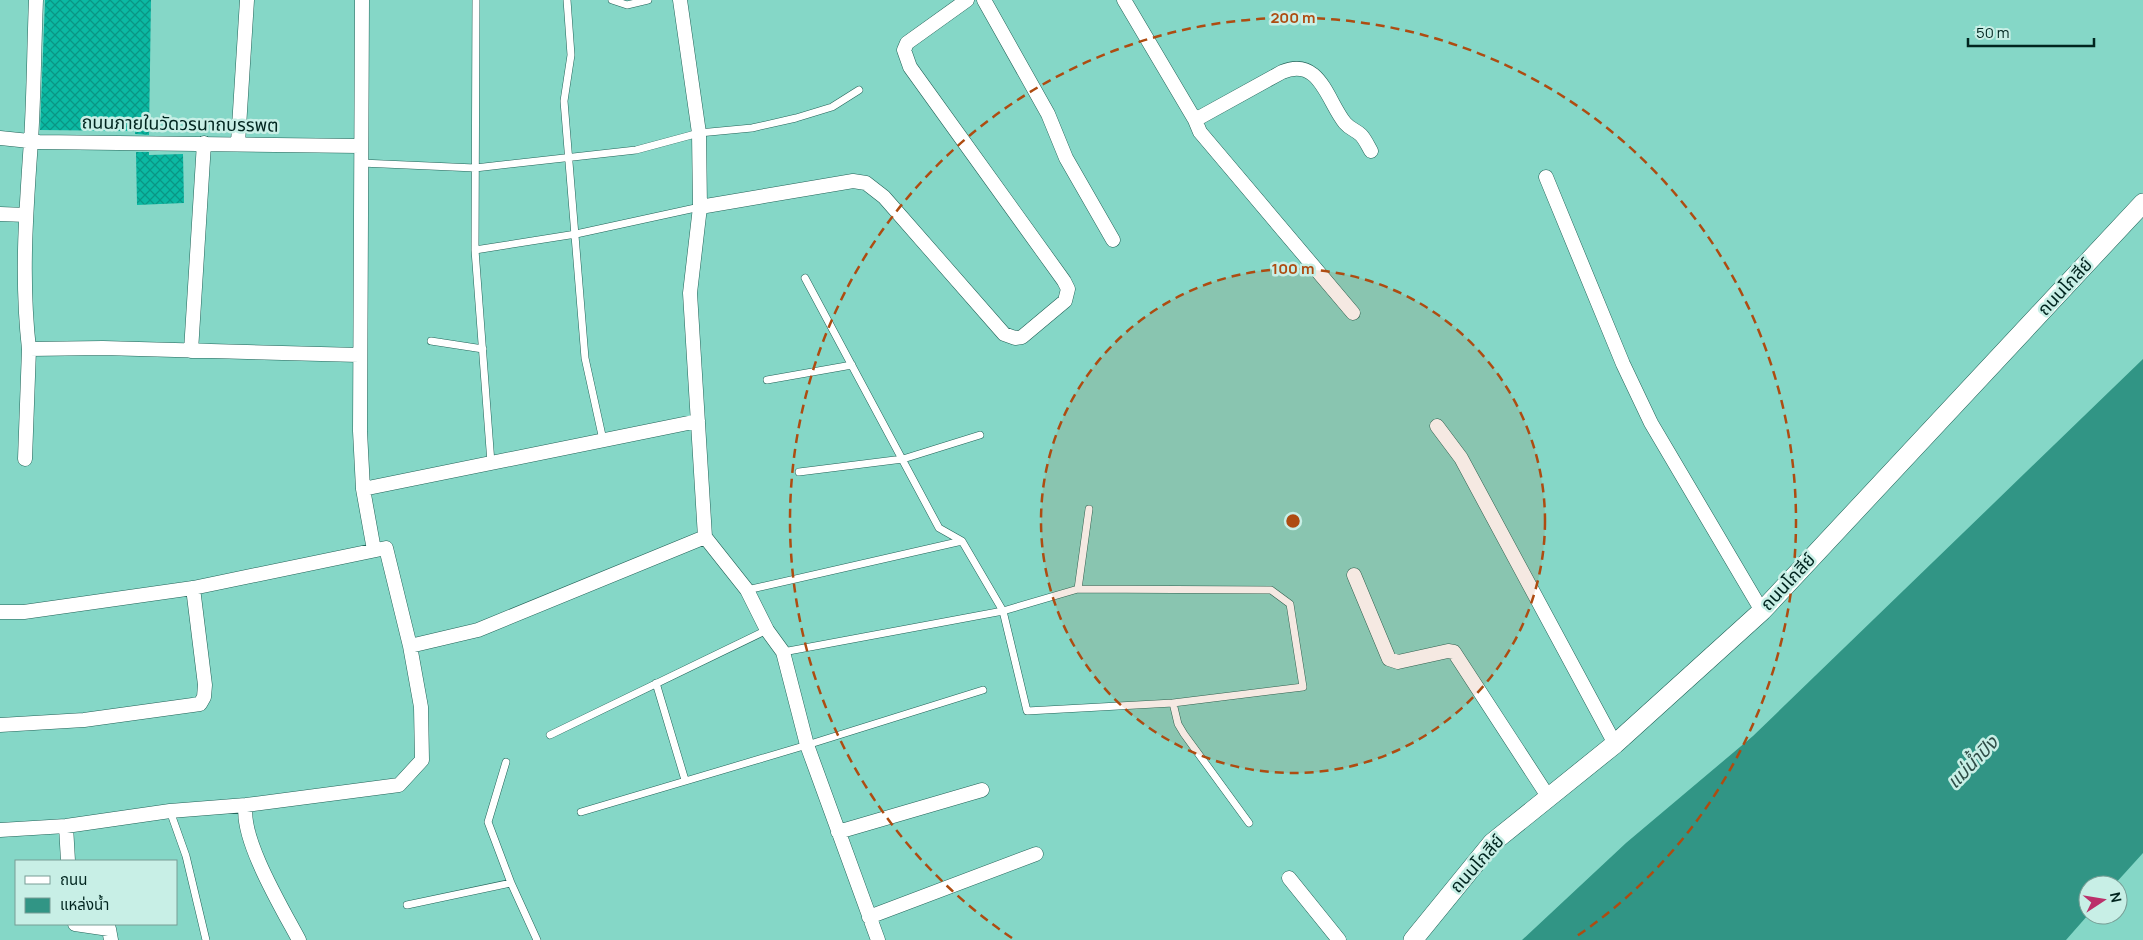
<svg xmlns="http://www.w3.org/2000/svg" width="2143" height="940" viewBox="0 0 2143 940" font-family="Manrope,'Noto Sans Thai',sans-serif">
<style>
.water{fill:#319585}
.building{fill:url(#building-cross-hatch)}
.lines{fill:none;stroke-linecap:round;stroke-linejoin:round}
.lane-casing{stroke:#226358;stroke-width:8}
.street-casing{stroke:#226358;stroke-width:15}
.secondary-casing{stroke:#226358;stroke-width:20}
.lane{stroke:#fff;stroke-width:7}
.street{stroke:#fff;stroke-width:14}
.secondary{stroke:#fff;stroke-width:19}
.ring{fill:none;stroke:#ae4c11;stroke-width:2.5;stroke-dasharray:9 6}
.labels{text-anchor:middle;stroke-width:5;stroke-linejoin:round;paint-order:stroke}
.street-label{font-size:18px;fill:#01251f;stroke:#c8efe6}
.water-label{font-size:19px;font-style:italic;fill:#2f4d47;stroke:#c8efe6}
.centre{fill:#ae4c11;stroke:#c8efe6;stroke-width:2.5}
.ring-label{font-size:15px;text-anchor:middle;font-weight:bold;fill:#ae4c11;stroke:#c8efe6;stroke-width:5;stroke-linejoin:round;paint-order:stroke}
</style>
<defs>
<pattern id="building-cross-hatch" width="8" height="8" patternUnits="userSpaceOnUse" patternTransform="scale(1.25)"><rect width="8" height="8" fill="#0bb9a3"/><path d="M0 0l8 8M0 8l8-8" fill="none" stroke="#099684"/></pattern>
</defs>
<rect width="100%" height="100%" fill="#85d7c7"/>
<path class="water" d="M 2143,359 L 2143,853 L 2114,885 L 2088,885 L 2088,915 L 2066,940 L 1522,940 L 1626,843 L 1753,736 Z"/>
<path class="building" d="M 45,0 L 151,0 L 149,135 L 135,134 L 135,131 L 40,130 Z
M 136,152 L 149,152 L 149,155 L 183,154 L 184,203 L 137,205 Z"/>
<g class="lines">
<defs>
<path id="lane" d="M 476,0 L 475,250 L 491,463
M 567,0 L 571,55 L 564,101 L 585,358 L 603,440
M 612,0 L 627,5 L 648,0
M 361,163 L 475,168 L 636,150 L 699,133 L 752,128 L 796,118 L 832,107 L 859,90
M 475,250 L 576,234 L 700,207
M 805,278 L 939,528 L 962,541
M 431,341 L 483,349
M 767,380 L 852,365
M 799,472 L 903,459 L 980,435
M 1078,589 L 1089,509
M 747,590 L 962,541 L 1003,611 L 1027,711 L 1173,703 L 1303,687 L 1290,604 L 1271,590 L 1078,589 L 1003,611 L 783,652
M 656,683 L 685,780
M 1173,703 L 1178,724 L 1184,734 L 1249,823
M 550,735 L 767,630
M 506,762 L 488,822 L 511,883 L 537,940
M 170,811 L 186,856 L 206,940
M 581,812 L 807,745 L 983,690
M 407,905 L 511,883"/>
<path id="street" d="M 36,0 C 34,47 34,94 31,141 C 26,212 21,278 29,349 L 103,348 L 359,355
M 362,0 L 360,431 L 363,489 L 374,550
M 680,0 L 699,133 L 700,207 L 690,293 L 705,537 L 747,590 L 767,630 L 783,652 L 807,745 L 878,940
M 984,0 L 1048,114 L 1066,158 L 1113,240
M 1124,0 L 1195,120 L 1200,132 L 1353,313
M 1195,120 L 1282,72 C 1320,56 1327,101 1345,123 C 1350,129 1356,130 1361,135 C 1365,139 1368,146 1371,151
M 0,138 L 39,142 L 360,146
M 238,143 L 247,0
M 1546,177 L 1623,364 L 1651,423 L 1762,611
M 700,207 L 853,181 L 866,183 L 884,197 L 1004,334 L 1015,338 L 1022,337 L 1065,301 L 1068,289 L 1064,281 L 910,67 L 904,50 L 907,43 L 967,0
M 0,214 L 26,215
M 191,351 L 204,143
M 1437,426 L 1461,458 L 1615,744
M 25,459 L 29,349
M 363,489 L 698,421
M 1354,575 L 1389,659 L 1398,662 L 1448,651 L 1454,652 L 1549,798
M 0,612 L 24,612 L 193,588 L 386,548 L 410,646 L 421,707 L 422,760 L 399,785 L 246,805 L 170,811 L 66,826 L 0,830
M 410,646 L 478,630 L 705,537
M 0,725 L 84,720 L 200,704 L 204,697 L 205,685 L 193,588
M 246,805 C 239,837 283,910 299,940
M 66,826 L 68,861
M 838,832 L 982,790
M 1289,878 L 1339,940
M 869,917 L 1036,854
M 75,924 L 109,929 L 111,940"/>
<path id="secondary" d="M 1413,940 L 1492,843 L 1615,744 L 1762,611 L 2143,203"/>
</defs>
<use href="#lane" class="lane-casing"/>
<use href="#street" class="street-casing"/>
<use href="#secondary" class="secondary-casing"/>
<use href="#lane" class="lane"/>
<use href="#street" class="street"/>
<use href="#secondary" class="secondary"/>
</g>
<circle cx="1293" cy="521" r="252" fill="#ae4c11" fill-opacity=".12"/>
<g class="ring">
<circle cx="1293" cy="521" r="252"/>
<path d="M1012 938A503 503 0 1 1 1574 938"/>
</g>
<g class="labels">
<g class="street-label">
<text transform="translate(180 124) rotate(1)" y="6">ถนนภายในวัดวรนาถบรรพต</text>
<text transform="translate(2065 287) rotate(-47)" y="6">ถนนโกสีย์</text>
<text transform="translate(1788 582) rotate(-47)" y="6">ถนนโกสีย์</text>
<text transform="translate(1477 864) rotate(-48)" y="6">ถนนโกสีย์</text>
</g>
<g class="water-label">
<text transform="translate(1972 762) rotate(-46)" y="7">แม่น้ำปิง</text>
</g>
</g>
<circle cx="1293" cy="521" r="8" class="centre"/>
<g class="ring-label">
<text x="1293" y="23">200 m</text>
<text x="1293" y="274">100 m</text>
</g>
<rect x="15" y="860" width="162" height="65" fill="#c8efe6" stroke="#789e96"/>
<rect x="25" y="876" width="25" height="8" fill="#ffffff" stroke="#789e96"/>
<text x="60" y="885" font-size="15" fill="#01251f">ถนน</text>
<rect x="25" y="898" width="25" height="15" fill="#319585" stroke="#789e96"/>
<text x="60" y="910" font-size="15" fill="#01251f">แหล่งน้ำ</text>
<g transform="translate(2103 900) rotate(78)"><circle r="24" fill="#c8efe6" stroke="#789e96"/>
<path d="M0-4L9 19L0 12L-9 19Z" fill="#bb306a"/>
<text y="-8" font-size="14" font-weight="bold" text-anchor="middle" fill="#01251f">N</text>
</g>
<path d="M1968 38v8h126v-8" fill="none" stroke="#01251f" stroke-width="2.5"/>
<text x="1976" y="38" font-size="15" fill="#01251f" stroke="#c8efe6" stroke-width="4" paint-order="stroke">50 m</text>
</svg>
